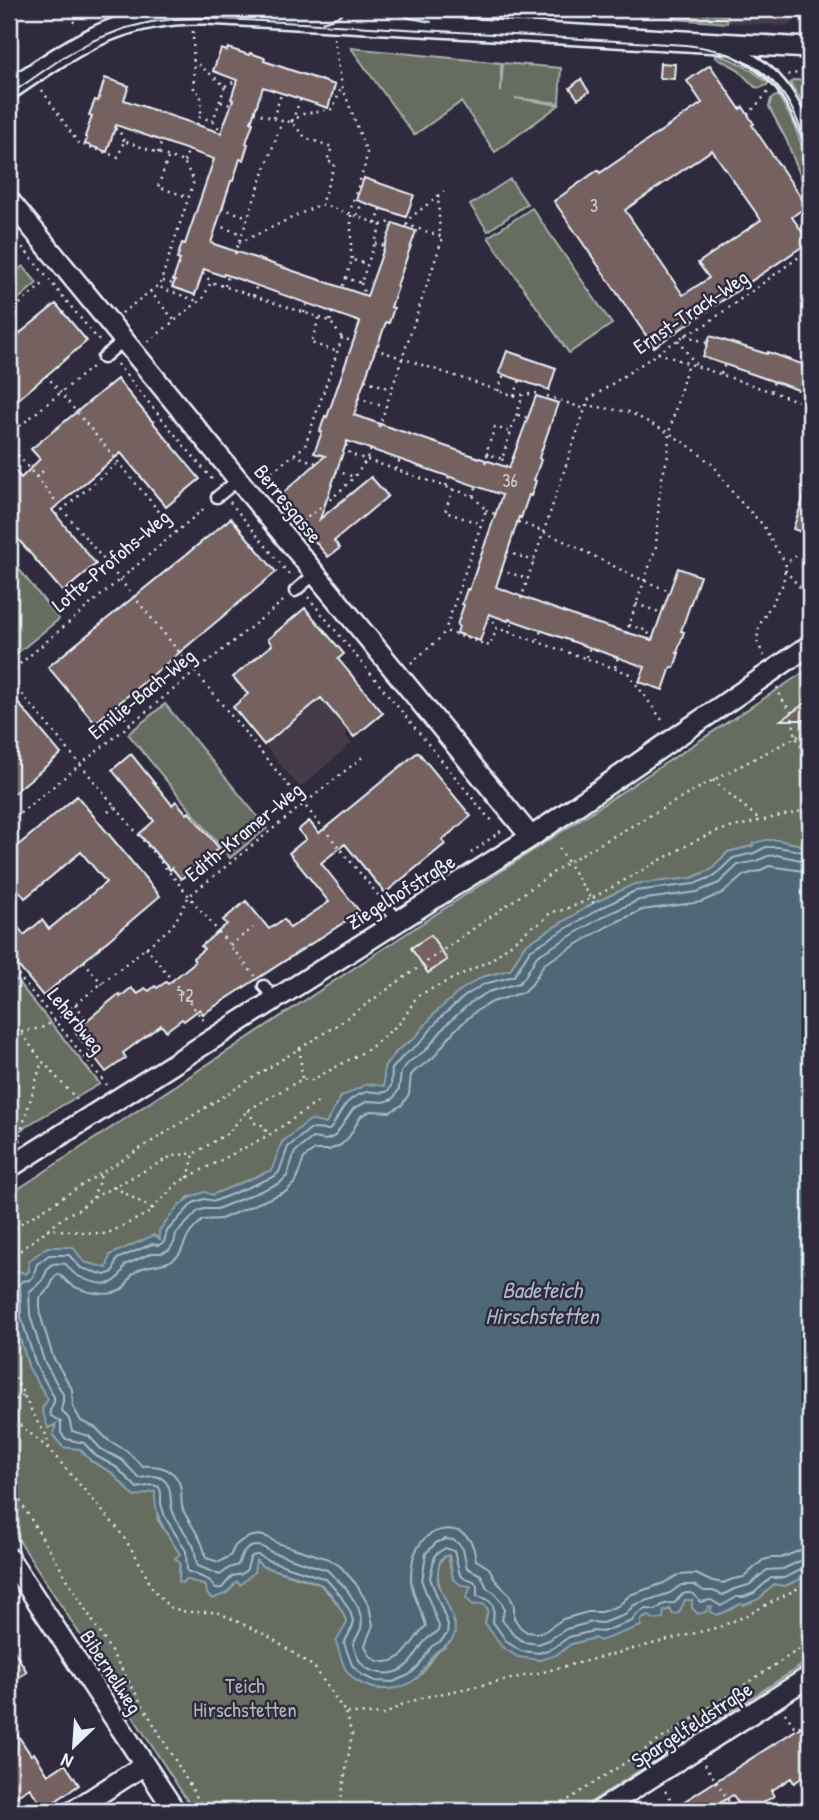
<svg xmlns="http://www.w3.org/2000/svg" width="819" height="1820" viewBox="0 0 819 1820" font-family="'Patrick Hand',sans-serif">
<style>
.built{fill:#443b48}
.green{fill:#666d60;stroke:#a7afac;stroke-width:2}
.water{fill:#4f6877;stroke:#8c9fab;stroke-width:2}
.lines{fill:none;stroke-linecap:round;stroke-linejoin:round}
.shore{stroke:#abbac4;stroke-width:2}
.building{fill:#746261;stroke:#e8f1f8;stroke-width:2;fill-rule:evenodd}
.lane-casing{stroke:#e8f1f8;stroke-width:15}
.street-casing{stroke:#e8f1f8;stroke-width:24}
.path{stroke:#e8f1f8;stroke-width:2.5;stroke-dasharray:2 5;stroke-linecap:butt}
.lane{stroke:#2f2a3d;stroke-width:10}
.street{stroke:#2f2a3d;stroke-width:19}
.tram{stroke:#e8f1f8;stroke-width:2}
.labels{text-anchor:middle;stroke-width:5;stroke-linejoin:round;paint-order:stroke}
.number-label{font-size:18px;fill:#cbcdd2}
.street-label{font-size:21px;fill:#e8f1f8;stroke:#2f2a3d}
.park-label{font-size:21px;fill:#aeb6b4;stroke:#2f2a3d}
.water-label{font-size:23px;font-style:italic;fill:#abbac4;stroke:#2f2a3d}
</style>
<rect width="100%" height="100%" fill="#2f2a3d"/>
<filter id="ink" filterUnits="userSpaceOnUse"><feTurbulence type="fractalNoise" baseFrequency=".0143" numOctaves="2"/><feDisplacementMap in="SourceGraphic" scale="14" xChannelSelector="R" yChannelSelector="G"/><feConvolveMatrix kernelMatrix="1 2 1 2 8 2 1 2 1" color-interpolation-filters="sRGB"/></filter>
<g filter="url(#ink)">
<path class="built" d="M 538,9 L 807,9 L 789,26 L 717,22 L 708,17 L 708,21 L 538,12 Z
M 321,700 L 348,732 L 345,735 L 352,743 L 300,788 L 265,746 Z"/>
<path class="green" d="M 675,9 L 704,9 L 704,14 L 728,15 L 727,23 L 674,19 Z
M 351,48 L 501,63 L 501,92 L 503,63 L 561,68 L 559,103 L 515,98 L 559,105 L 495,152 L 461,102 L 414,135 Z
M 714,53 C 734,59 752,69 768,83 L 767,85 L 760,88 L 755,87 L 736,68 L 715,57 Z
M 794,80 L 810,81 L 810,118 L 800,98 L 790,83 Z
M 778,95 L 792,120 L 810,167 L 810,201 L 786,139 L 769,107 L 771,99 Z
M 510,179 L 527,204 L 488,231 L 470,205 Z
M 532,208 L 612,324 L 569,353 L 488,237 Z
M 23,266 L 37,283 L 9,307 L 9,278 Z
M 9,557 L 59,619 L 9,660 Z
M 810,668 L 810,847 L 778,840 L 728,852 L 710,870 L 692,878 L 634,885 L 596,902 L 525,945 L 510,970 L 482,977 L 435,1013 L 415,1038 L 398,1050 L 384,1067 L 384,1087 L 341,1097 L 326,1124 L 282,1142 L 272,1170 L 212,1195 L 189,1197 L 174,1212 L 159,1231 L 161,1240 L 107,1269 L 84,1262 L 29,1271 L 26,1274 L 18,1271 L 13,1276 L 14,1318 L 29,1368 L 48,1399 L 48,1428 L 57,1423 L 53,1435 L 63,1447 L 80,1449 L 91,1461 L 111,1472 L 135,1496 L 155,1491 L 158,1520 L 180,1554 L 179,1581 L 182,1583 L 186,1579 L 227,1593 L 237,1581 L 240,1585 L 256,1559 L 262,1566 L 320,1584 L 334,1599 L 344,1614 L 347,1623 L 346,1669 C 349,1672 353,1678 357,1681 C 378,1695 407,1690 423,1672 C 431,1663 434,1652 445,1647 L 455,1624 C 448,1607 424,1565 448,1555 L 453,1579 L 471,1586 L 488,1610 L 556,1655 L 571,1644 L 595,1638 L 649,1616 L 670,1609 L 673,1614 L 685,1600 L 692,1600 L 727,1611 L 740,1604 L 758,1599 L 774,1584 L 785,1586 L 810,1574 L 810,1660 L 577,1811 L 194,1811 L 9,1525 L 9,1195 Z
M 165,704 L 267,828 L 230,858 L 128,734 Z
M 9,971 L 100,1084 L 33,1122 L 9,1138 Z"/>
<path class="water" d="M 766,840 L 778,840 L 810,847 L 810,1574 L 785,1586 L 774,1584 L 759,1599 L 744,1605 L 740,1604 L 727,1611 L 717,1615 L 710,1612 L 712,1607 L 708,1606 L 706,1612 L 698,1614 L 692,1608 L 692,1600 L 685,1600 L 679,1613 L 673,1614 L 670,1609 L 664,1611 L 663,1618 L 656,1620 L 649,1616 L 641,1619 L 641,1626 L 600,1641 L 594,1638 L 571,1644 L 556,1655 L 540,1660 L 518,1657 L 502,1647 L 485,1623 L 488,1609 L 483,1604 L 473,1605 L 466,1598 L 471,1586 L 461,1585 L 453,1579 L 449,1555 C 442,1557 440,1558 439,1566 C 438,1571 437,1577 438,1582 C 442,1597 461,1624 453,1638 C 449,1645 441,1647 436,1652 C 427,1661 424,1674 413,1681 C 392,1695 358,1690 345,1668 C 341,1660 339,1650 336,1642 L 347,1623 C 342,1609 333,1594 322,1585 C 313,1579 275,1570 262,1566 L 256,1560 L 254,1572 L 240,1585 L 237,1581 L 227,1593 L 212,1599 L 207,1594 L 206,1586 L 186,1579 L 182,1583 L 179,1582 L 180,1563 L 175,1558 L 180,1554 C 166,1532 154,1518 155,1491 L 135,1497 L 111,1472 L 91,1461 L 80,1449 L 63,1447 L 53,1435 L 56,1424 L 48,1428 L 42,1409 L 48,1399 L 29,1368 L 14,1318 L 13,1275 L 18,1271 L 26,1274 L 29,1271 L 29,1261 L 47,1247 L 73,1247 L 84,1262 L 107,1268 L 110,1255 L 154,1235 L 160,1239 L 159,1231 C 174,1211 181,1199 205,1192 L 212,1195 L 272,1170 L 282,1142 L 310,1120 L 326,1124 L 341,1097 L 367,1084 L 384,1086 L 384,1067 L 398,1050 L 415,1038 L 435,1013 L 461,990 L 482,977 L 510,970 L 525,945 L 596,902 L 634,884 L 692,878 L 711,870 L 728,852 L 753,846 L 753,843 Z"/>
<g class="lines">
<path class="shore" d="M 810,853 L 778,847 L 766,847 L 754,853 L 733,858 L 714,876 L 694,884 L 635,891 L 599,909 L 530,950 L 514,976 L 484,984 L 465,996 L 440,1018 L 420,1043 L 403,1056 L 392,1069 L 391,1086 L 388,1091 C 380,1095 374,1090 367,1092 C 346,1097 341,1111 332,1127 L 329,1130 L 310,1129 L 288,1147 L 279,1172 L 275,1176 L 215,1201 L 204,1199 L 193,1203 L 167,1231 L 164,1242 L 159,1245 L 152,1244 L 117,1259 L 113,1272 L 105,1275 L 81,1268 L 69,1255 L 49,1255 L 37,1264 L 33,1277 L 29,1280 L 22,1281 L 20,1284 L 21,1317 L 36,1365 L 54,1397 L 54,1402 L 50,1410 L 51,1416 L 61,1422 L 61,1433 L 66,1439 L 84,1443 L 96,1456 L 116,1467 L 137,1488 L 153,1485 L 159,1487 L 161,1492 L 161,1504 L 165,1517 L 186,1551 L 187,1571 L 209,1580 L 215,1589 L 222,1588 L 232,1576 L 242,1574 L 247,1569 L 250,1558 C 256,1552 261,1556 267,1560 L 326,1579 L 340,1595 L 350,1611 L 353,1621 L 353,1626 L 344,1643 L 352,1665 L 362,1675 L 375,1681 L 393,1682 L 409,1675 L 418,1667 L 432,1646 L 441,1641 L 447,1634 L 448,1625 L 430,1578 L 435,1555 L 445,1548 L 454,1551 L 460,1575 L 464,1578 L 474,1581 L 477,1586 L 477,1596 C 494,1600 495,1604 493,1622 L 507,1642 L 521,1651 L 539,1653 L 553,1648 L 569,1637 L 593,1631 L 602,1632 L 632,1621 L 637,1614 L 646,1609 L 656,1610 C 662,1604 666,1603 675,1603 C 681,1595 683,1591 694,1594 L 700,1602 L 711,1600 L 721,1606 L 737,1597 L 744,1597 L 754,1593 L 771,1578 L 784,1578 L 805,1568 L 810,1568
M 810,862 L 777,855 L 768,856 L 756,861 L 738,865 L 719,883 L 697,892 L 639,900 L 604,916 L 537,956 L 524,978 L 519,983 L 488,992 L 470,1003 L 447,1024 L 426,1050 L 409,1062 L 401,1072 L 399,1089 L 393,1099 L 384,1102 L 368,1101 L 353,1109 L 335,1136 L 326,1140 L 312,1138 L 295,1152 L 287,1176 L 280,1183 L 217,1209 L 204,1209 L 198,1211 L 176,1234 L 174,1243 L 169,1250 L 161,1253 L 152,1253 L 125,1265 C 123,1270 121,1276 116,1280 C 107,1288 87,1281 78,1276 C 72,1273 69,1268 66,1264 C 47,1262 50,1265 43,1279 C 40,1284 33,1288 29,1292 L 30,1315 L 44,1361 L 63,1394 L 63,1401 L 61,1410 L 69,1419 L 72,1431 L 89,1436 L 101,1449 L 122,1460 L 139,1478 C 148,1477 157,1473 165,1481 C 173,1489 169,1502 173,1512 C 177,1524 187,1534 193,1545 C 196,1552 195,1560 198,1566 L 220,1575 L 229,1568 L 238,1565 C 243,1547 255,1540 271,1552 L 327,1570 L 346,1588 L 358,1607 L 362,1620 L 361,1629 L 353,1644 C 355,1649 356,1655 359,1660 C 368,1675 391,1677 404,1668 C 414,1661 418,1649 425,1641 C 429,1636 434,1635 438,1631 L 439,1626 L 422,1582 L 426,1553 L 437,1542 L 446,1539 L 453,1540 L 459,1544 L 463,1549 L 467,1568 L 481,1575 L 487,1588 L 495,1593 L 502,1603 L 504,1610 L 502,1620 L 514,1635 L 524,1642 L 538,1644 L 549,1640 L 566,1629 L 592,1622 L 602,1623 L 625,1615 L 634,1605 L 670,1593 L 681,1585 L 694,1585 L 704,1591 L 713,1591 L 723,1595 L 734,1589 L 749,1585 L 767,1570 L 783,1569 L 802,1560 L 810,1559
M 810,872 L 769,866 L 759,871 L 744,875 L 724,892 L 701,902 L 642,910 L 608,926 L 544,964 L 532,984 L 524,992 L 492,1002 L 476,1011 L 454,1031 L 433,1058 L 416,1070 L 411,1075 L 409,1094 L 402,1105 L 390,1112 L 371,1111 L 361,1116 L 349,1137 L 341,1145 L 329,1150 L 315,1150 L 304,1158 L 296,1181 L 287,1191 L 221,1219 L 203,1220 C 197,1225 192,1230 188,1236 C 183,1244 183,1253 174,1259 C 163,1267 145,1263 134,1273 C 129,1277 128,1285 121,1290 C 108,1298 82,1292 70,1284 C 65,1280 62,1276 58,1274 L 55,1276 L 50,1287 L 40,1298 L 40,1314 L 53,1357 L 72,1389 L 73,1407 L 81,1421 L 96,1428 L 108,1440 L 127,1451 L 142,1466 C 160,1465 178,1469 181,1490 C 182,1499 180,1504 184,1512 C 193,1529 203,1539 206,1558 L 219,1562 L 230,1556 L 235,1546 L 241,1541 L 248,1537 L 259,1535 L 267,1537 L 277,1543 L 329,1559 L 340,1566 L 356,1584 L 369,1606 L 373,1625 L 365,1645 C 369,1656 373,1662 385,1662 C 405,1663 413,1637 426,1626 C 423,1611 411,1595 411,1579 C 411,1569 413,1555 418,1547 C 428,1529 454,1522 469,1539 C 474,1545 475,1553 476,1560 L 489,1568 L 496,1581 L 509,1594 L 514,1605 L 514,1618 L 520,1627 L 527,1632 L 537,1633 L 545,1631 L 563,1619 L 588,1612 L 601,1612 L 618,1606 L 630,1595 L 664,1583 L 678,1575 L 696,1574 L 708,1580 L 723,1583 L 733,1579 L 744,1577 L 763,1560 L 771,1558 L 781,1558 L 801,1550 L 810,1549"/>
</g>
<path class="building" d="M 228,48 L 249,55 L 250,53 L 265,58 L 264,61 L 335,85 L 328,108 L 263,87 L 251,122 L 253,123 L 246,143 L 248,144 L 243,160 L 240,159 L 233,181 L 231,181 L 211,243 L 367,296 L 393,223 L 416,231 L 397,286 L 398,287 L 391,307 L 394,308 L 389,323 L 386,322 L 378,345 L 377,345 L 357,402 L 358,403 L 354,415 L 509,468 L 536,396 L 558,403 L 539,458 L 541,460 L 534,480 L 536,481 L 531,496 L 529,495 L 521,518 L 519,517 L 496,587 L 582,619 L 652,640 L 678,568 L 700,576 L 681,631 L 684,632 L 677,653 L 679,653 L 674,668 L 671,667 L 663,690 L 639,682 L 645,667 L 509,619 L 508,621 L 489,614 L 480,641 L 457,633 L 459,626 L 457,625 L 464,605 L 462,604 L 467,589 L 469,590 L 502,495 L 347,441 L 320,519 L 371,477 L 388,496 L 334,541 L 340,548 L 328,557 L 278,497 L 325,456 L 314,453 L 322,432 L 320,431 L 325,416 L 327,417 L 360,322 L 224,274 L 223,276 L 204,269 L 195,295 L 172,287 L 175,281 L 173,280 L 180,260 L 177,259 L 182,243 L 185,244 L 214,159 L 116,125 L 107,152 L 85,144 L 87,138 L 85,137 L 92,116 L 89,115 L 95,100 L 98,101 L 105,78 L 129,86 L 124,100 L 221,133 L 233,100 L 231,99 L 237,80 L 213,71 L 221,49 L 227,51 Z
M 660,63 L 675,64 L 674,79 L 659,78 Z
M 710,65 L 740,109 L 743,107 L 754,124 L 752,125 L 807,206 L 792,217 L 809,242 L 654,347 L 554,201 L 598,170 L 600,173 L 702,103 L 687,81 ZM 712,150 L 761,220 L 698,263 L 709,278 L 683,295 L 625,210 Z
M 581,79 L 589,92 L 578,99 L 570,88 Z
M 364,178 L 414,195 L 406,217 L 356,200 Z
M 56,304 L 87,341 L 9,407 L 9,342 Z
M 710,336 L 767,354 L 768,352 L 810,367 L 810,394 L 703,357 Z
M 507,351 L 556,368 L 549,390 L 499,373 Z
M 117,379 L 200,479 L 166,507 L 121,453 L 52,510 L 96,564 L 63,592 L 18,539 L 16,542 L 9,534 L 9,463 L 21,478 L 40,459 L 31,449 Z
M 808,485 L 810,486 L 810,535 L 793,529 Z
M 231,518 L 276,572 L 95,723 L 48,667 Z
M 305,608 L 344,654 L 338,659 L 383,713 L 354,737 L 321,698 L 264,745 L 233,707 L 248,694 L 233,677 L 272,645 L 268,639 Z
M 9,692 L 61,754 L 9,797 Z
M 810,700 L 810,720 L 781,720 Z
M 418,752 L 471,816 L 442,840 L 445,844 L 385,893 L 345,844 L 321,863 L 360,912 L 203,1014 L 200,1009 L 184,1021 L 182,1019 L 166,1031 L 161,1025 L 123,1053 L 126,1058 L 106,1072 L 74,1031 L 119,994 L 120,997 L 131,988 L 138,994 L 145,988 L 149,991 L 155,986 L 157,988 L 166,982 L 168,984 L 195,962 L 193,958 L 204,949 L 201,946 L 227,924 L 223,920 L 246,901 L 269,929 L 284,919 L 290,928 L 329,902 L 289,853 L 306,839 L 298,830 L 309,821 L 319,833 Z
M 131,754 L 172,805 L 176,801 L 187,814 L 189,812 L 219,848 L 181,879 L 172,868 L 170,870 L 139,834 L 154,821 L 112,770 Z
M 77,796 L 160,896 L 43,996 L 9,955 L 9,915 L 24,935 L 42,920 L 49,929 L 106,882 L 81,852 L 25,898 L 9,878 L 9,853 Z
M 431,935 L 447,960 L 428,973 L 411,948 Z
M 9,1642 L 27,1672 L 9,1684 Z
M 810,1721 L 810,1772 L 794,1783 L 791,1778 L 771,1791 L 774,1796 L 764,1802 L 770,1811 L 744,1811 L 733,1795 L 707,1811 L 669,1811 Z
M 17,1734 L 31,1755 L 34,1753 L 48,1775 L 65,1764 L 79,1785 L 44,1809 L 30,1788 L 9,1801 L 9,1740 Z"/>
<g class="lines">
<defs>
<path id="lane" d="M 730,48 C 779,71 790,94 810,141
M 103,358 L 124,340
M 217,497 L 238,480
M 295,591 L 315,574
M 386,906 L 399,921
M 264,986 L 274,999"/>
<path id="street" d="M 9,90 C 77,44 120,12 207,14 L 809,48
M 9,200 L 531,837
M 9,1168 L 531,837 L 810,645
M 9,1558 L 175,1811
M 73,1811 L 144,1765
M 599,1811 L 810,1676"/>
</defs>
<use href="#lane" class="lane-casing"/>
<use href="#street" class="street-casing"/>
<path class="path" d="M 66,9 L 75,24
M 193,31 L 194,91 L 201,94 L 201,117
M 334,38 L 342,86 L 367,153 L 365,165 L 349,214
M 193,60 L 225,86 L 213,121 L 200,117 L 196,127
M 788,75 L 791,73 L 810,75
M 225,86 L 238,80
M 42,90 L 78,143 L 118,157 L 124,141 L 184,162 L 194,181 L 159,287 L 197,301
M 221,102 L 231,105
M 254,112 L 282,121 L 291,122 L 306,138 L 332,147 L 327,161 L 335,164 L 321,204
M 748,115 L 769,91
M 273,118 L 282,92
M 213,121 L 222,132
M 292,121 L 301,98
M 291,122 L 303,114 L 333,109 L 341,88
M 115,129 L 119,130 L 124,141
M 158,153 L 162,140
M 168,158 L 158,187 L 188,197
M 184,162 L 189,149
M 438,196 L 444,191
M 222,208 L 248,217
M 351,215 L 351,254 L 352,260
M 357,215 L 362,202
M 376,224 L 381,209
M 216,225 L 242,234
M 381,225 L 394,221
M 407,225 L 410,218 L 438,196 L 440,236
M 9,231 L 100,342
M 239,243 L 321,204 L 381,225 L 361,283 L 346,278 L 341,290
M 375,243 L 385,246
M 235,254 L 282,121
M 203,273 L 211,282
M 346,278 L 352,260 L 367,264
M 163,281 L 173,284
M 361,283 L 365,295 L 367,296
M 225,286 L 228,276
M 150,291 L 174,320
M 253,296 L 257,285
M 9,313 L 43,284
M 122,313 L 161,283
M 304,313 L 307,303
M 319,318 L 311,343 L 338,352
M 330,321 L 333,312
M 685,335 L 707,343
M 678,340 L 696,365
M 148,342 L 203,298 L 211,282 L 330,321 L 342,338
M 375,349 L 514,396 L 537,393
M 658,353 L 810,405
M 117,364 L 215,483
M 721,374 L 725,364
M 46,375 L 176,532
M 365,380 L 391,389
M 498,391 L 504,374
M 771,391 L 774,381
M 514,396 L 520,380
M 547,396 L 585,409
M 358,398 L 385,407
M 800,401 L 803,391
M 586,405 L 629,412 L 669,433 L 692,448 L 714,466 L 735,496 L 763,525 L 773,544 L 786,563
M 518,415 L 528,418
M 153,422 L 155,421
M 379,427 L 443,237 L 404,224
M 9,435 L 92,367
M 9,444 L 378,895
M 346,445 L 350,454 L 473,496 L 486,510 L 445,631
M 488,454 L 486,453 L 495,427 L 510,432
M 294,455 L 316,463
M 502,459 L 507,467 L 510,468
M 485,463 L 488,454 L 502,459 L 523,395
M 396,469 L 400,459
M 336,471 L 355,477
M 36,477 L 47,468
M 261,480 L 305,446 L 342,338 L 354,342
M 446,486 L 449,476
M 453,489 L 445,512 L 481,524
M 473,496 L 477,485
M 230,502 L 292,578
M 486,510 L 495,514
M 56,515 L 119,462
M 518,522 C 571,540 617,572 670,591
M 297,526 C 323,504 360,481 371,449
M 255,547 L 257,545
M 507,552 L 534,561
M 501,570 L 528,579
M 785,570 L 810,599
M 308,597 L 487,816 L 495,823
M 521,599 L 588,400 L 685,335 L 702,327 L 810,249
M 636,604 L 662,613
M 488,617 L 492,619 L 497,627
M 629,625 L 647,631 L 652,639
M 324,631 L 326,629
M 509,632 L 513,621
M 626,634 L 656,547 L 659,500 L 662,478 L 668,456 L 669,433 L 688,363
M 538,640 L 541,630
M 764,656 L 757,641 L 758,632 L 760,624 L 783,584 L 786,563 L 810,546
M 586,657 L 590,647
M 411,663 L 440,638 L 445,631 L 490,646 L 497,628 L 628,673 L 665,724
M 615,667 L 618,657
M 9,673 L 207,506
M 9,678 L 255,976
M 777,687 L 781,698 L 791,712 L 796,737 L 803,751 L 802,764 L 810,796
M 116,706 L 130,724
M 713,780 L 760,820
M 108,812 L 115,806
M 9,822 L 287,598
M 559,848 L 594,904
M 471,853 L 502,830
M 230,945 L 253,928
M 146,947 L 205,1022
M 84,961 L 102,984
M 9,964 L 107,1085
M 75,1004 L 87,1020
M 9,1017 L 42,1061 L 80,1103
M 21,1032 L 41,1028 L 55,1021 L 169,929 L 175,922 L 189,896 L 365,755
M 300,1048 L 302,1079
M 248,1110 L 255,1123 L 261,1124 L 269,1135
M 21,1141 L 19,1138 L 42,1061
M 188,1178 L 194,1154
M 114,1187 L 153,1209
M 93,1198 L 101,1175
M 47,1229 L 106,1234 L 147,1214 L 179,1182 L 269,1135 L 321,1100
M 9,1231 L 337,1025 L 568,862 L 713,780 L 810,730
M 9,1259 L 68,1214 L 78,1210 L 93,1198 L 172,1156 L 195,1153 L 228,1133 L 248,1110 L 302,1079 L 312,1080 L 369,1049 L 402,1021 L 417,996 L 491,960 L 533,926 L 541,923 L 551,912 L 563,910 L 591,899 L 691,843 L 717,831 L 810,809
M 9,1365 L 36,1420 L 47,1436 L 49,1449
M 9,1403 L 24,1395
M 9,1416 L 49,1449 L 118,1529 L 136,1556 L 153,1589 L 169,1607 L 186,1612 L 217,1612 L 268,1636 L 314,1667 L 345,1712 L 384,1715 L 403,1704 L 425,1697 L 539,1673 L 719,1627 L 741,1618 L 810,1582
M 9,1483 L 109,1648 L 205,1811
M 785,1713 L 794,1726 L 799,1725 L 810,1743
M 705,1764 L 735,1811
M 665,1791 L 679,1811
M 339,1811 L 352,1734 L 345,1712
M 551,1811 L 810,1642"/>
<use href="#lane" class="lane"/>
<use href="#street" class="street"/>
<path class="tram" d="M 392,9 L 410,18 L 431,22
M 322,22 L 337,17 L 349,9
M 9,95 L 65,56 L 92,41 L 126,28 L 151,22 L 175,19 L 203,18 L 301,23 L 686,45 C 729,49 770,67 791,107 C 799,122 804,138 810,154"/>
</g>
</g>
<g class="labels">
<g class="number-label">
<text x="594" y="212">3</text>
<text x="510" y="487">36</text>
<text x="185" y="1002">72</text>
</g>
<g class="street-label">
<text transform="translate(691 312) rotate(-34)" y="7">Ernst-Track-Weg</text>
<text transform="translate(288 504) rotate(51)" y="7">Berresgasse</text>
<text transform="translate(111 561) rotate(-40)" y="7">Lotte-Profohs-Weg</text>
<text transform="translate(142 694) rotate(-39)" y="7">Emilie-Bach-Weg</text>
<text transform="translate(244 832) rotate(-39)" y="7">Edith-Kramer-Weg</text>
<text transform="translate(401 892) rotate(-32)" y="7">Ziegelhofstraße</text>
<text transform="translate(76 1021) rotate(51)" y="7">Leherbweg</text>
<text transform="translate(111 1672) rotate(57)" y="7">Bibernellweg</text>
<text transform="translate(692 1725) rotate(-33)" y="7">Spargelfeldstraße</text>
</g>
<g class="park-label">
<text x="245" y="1693">Teich<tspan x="245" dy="24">Hirschstetten</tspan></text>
</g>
<g class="water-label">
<text x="542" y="1298">Badeteich<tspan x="542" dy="26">Hirschstetten</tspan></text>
</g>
</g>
<rect width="819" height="1820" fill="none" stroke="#2f2a3d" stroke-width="35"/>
<rect x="18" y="18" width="784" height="1785" fill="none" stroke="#e8f1f8" stroke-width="2.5" filter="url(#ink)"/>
<g transform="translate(74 1746) rotate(205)" stroke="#2f2a3d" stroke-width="5" paint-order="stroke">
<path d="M0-5L12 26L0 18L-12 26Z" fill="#e8f1f8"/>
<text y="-10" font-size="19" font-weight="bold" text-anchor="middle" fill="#e8f1f8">N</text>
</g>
</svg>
